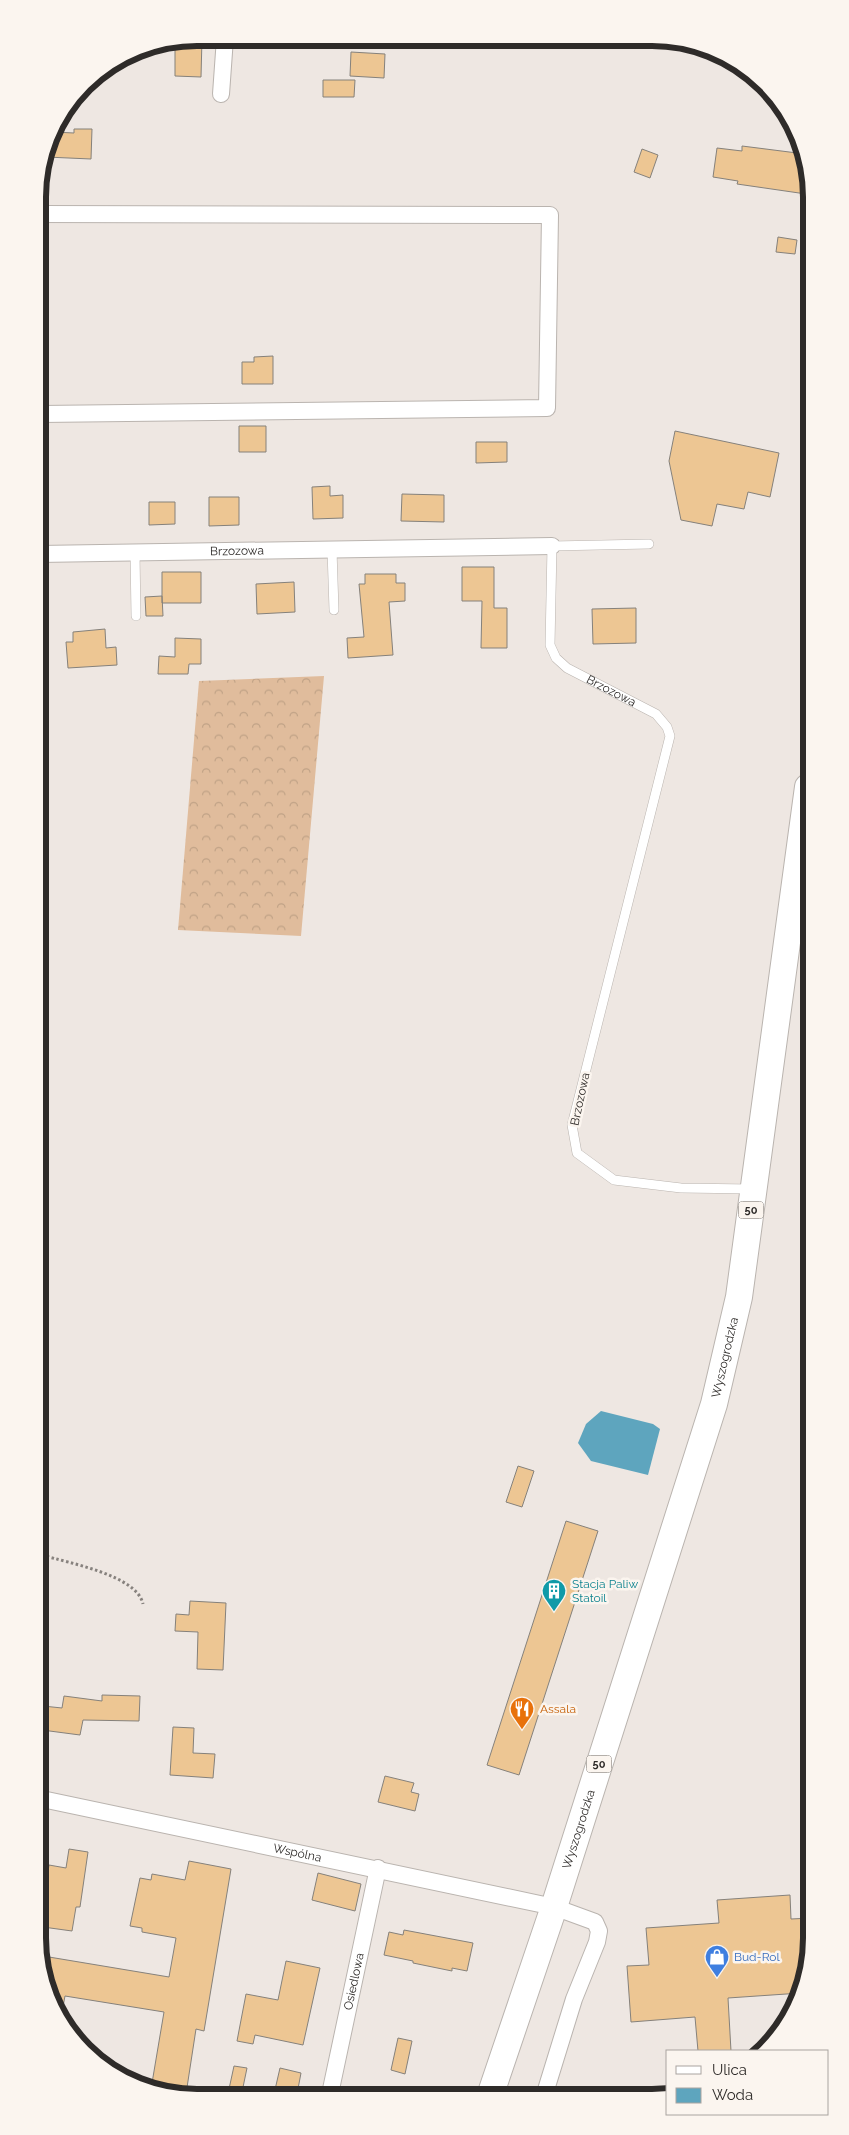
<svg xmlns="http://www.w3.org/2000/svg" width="849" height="2135" viewBox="0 0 849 2135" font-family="Raleway,sans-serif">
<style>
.forest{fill:url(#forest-crowns)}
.water{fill:#5ea5be}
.building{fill:#edc693;stroke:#85817b}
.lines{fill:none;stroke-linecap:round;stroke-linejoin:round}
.service-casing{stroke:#bab4af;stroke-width:10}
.minor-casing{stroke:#bab4af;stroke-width:18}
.primary-casing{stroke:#bab4af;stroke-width:28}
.path{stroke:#87827e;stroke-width:3;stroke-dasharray:2.5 2.5;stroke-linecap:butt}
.service{stroke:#fff;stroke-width:9}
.minor{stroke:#fff;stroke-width:16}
.primary{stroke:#fff;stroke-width:26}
.labels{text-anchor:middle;stroke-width:5;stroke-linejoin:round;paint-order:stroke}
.shield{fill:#fbf5ef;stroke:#6c6864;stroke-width:1}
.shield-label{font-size:11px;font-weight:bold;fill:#2e2b29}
.street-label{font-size:12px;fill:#2e2b29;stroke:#fbf5ef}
.culture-label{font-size:12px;fill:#0d838f;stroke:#fbf5ef;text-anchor:start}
.food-label{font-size:12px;fill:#c56008;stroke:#fbf5ef;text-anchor:start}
.shop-label{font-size:12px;fill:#366cbe;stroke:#fbf5ef;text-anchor:start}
.rim{fill:none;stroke:#2e2b29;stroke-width:6}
</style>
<defs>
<pattern id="forest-crowns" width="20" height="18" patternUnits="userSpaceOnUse" patternTransform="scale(1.25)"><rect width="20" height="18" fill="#e0bc9c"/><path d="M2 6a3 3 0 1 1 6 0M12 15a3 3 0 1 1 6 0" fill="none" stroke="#c0a286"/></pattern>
</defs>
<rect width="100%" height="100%" fill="#eee7e2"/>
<path class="forest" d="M 324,676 L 301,936 L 178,930 L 199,681 Z"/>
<path class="water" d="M 601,1411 L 653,1424 L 660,1429 L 648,1475 L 591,1461 L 578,1443 L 586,1424 Z"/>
<path class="building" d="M 202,38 L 201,77 L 175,76 L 175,42 Z
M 351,52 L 385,54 L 384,78 L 350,76 Z
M 323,80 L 355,80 L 354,97 L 323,97 Z
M 74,129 L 92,129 L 91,159 L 46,157 L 53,132 L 74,133 Z
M 742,146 L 805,154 L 806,194 L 737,184 L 738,181 L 713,177 L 717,148 L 742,151 Z
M 642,149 L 658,155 L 650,178 L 634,172 Z
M 778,237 L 797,240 L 795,254 L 776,252 Z
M 273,356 L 273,384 L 242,384 L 242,362 L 254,362 L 254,357 Z
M 239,426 L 266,426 L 266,452 L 239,452 Z
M 675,431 L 779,453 L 770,497 L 748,492 L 744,509 L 717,504 L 712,526 L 681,520 L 669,461 Z
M 476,442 L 507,442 L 507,462 L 476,463 Z
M 330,486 L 330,496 L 343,495 L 343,518 L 313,519 L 312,487 Z
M 402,494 L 444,495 L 444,522 L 401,521 Z
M 209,497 L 239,497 L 239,525 L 209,526 Z
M 149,502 L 175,502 L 175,524 L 149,525 Z
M 462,567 L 494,567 L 494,608 L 507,608 L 507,648 L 481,648 L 482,601 L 462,601 Z
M 162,572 L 201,572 L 201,603 L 162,603 Z
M 365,574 L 396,574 L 396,583 L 405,583 L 405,601 L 389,602 L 393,655 L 348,658 L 347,638 L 364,637 L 359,584 L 365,584 Z
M 294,582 L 295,612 L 257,614 L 256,584 Z
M 162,596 L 163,616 L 146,616 L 145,597 Z
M 636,608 L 636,643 L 593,644 L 592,609 Z
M 105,629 L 106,648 L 116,647 L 117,665 L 68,668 L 66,642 L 73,642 L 73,632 Z
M 175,638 L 201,639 L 201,664 L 189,664 L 188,674 L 158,674 L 159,656 L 175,657 Z
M 518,1466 L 534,1471 L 522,1507 L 506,1502 Z
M 566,1521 L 598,1531 L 519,1775 L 487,1765 Z
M 190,1601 L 226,1603 L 223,1670 L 197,1669 L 198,1632 L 175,1631 L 176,1614 L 189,1615 Z
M 102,1695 L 140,1696 L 139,1721 L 83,1720 L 80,1735 L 42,1730 L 43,1706 L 62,1708 L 64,1696 L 102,1701 Z
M 173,1727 L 194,1728 L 193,1753 L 215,1754 L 213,1778 L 170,1775 Z
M 385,1776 L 414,1783 L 411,1792 L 419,1794 L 415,1811 L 378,1802 Z
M 69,1849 L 88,1852 L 80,1907 L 76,1907 L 72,1931 L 43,1927 L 43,1904 L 49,1865 L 66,1868 Z
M 189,1861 L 231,1869 L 204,2031 L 196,2029 L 186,2094 L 167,2094 L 151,2089 L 164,2012 L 65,1996 L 62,2012 L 43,1979 L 43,1956 L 169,1977 L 176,1938 L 142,1932 L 142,1928 L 130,1926 L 140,1878 L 151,1880 L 152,1874 L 185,1880 Z
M 318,1873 L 361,1884 L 355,1911 L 312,1900 Z
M 790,1895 L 791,1919 L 811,1918 L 811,1948 L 803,1989 L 801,1993 L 728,1998 L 731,2051 L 698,2051 L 695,2017 L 631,2022 L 627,1966 L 649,1965 L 646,1928 L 719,1923 L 717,1900 Z
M 404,1930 L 473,1943 L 467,1971 L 452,1968 L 452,1971 L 413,1963 L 413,1961 L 384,1955 L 389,1932 L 403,1935 Z
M 286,1961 L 320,1968 L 303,2045 L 255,2035 L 253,2044 L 237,2041 L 246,1994 L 278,2000 Z
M 398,2038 L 412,2041 L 405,2074 L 391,2070 Z
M 234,2066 L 247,2068 L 242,2092 L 229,2089 Z
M 280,2068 L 301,2073 L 297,2094 L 274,2094 Z"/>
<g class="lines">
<defs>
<g id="service">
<path id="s1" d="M 649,544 L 552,546 L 550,645 L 556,658 L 567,668 L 656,714 L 667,727 L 670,736 L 572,1125 L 577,1153 L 614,1180 L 681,1188 L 751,1189"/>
<path d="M 332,550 L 334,610"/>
<path d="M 135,553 L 136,616"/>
</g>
<g id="minor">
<path d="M 221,94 L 225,38"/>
<path d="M 38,214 L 550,215 L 547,408 L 41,414 L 38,412"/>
<path id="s2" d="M 39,554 L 552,546"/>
<path id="s3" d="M 42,1799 L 554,1907 L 595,1922 L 599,1931 L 597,1942 L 574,1999 L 545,2093"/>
<path id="s4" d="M 330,2094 L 378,1868"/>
</g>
<g id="primary">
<path id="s5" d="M 491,2093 L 554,1907 L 714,1404 L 739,1297 L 808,787"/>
</g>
</defs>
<use href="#service" class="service-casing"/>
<use href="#minor" class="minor-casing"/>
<use href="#primary" class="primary-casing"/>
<path class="path" d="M 42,1555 C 68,1563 137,1575 143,1604"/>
<use href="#service" class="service"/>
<use href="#minor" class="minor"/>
<use href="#primary" class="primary"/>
</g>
<defs>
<symbol id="building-pin" viewBox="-11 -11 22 30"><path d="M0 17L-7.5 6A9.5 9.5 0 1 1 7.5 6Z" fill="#0f9aa8" stroke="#fbf5ef"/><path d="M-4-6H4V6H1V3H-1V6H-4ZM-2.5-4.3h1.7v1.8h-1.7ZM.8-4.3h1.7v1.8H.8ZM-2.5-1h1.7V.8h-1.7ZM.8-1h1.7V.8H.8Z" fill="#fff"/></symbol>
<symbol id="restaurant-pin" viewBox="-11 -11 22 30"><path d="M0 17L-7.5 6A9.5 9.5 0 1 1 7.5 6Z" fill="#e8710a" stroke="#fbf5ef"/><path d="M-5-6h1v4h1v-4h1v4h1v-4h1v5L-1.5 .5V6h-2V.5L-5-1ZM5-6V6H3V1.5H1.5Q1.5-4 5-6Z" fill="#fff"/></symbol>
<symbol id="shop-pin" viewBox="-11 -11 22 30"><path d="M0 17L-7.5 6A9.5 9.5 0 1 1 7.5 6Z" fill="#3f7fe0" stroke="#fbf5ef"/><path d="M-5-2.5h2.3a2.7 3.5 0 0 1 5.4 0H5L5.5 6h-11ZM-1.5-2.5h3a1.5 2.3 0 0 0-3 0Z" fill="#fff"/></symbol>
</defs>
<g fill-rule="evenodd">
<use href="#building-pin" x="540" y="1577" width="28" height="38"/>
<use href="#restaurant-pin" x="508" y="1695" width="28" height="38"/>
<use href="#shop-pin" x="703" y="1943" width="28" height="38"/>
</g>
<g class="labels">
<g class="shield">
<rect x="738.5" y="1201.5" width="25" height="17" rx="4"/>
<rect x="586.5" y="1755.5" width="25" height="17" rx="4"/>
</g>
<g class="shield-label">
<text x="751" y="1214">50</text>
<text x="599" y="1768">50</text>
</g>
<g class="street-label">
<text dy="4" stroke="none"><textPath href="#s2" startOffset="198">Brzozowa</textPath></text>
<text dy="4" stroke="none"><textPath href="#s1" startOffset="275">Brzozowa</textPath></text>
<text transform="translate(580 1099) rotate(-78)" y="4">Brzozowa</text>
<text dy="4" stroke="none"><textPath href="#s5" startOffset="772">Wyszogrodzka</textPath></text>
<text dy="4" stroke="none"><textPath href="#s5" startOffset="278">Wyszogrodzka</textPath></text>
<text dy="4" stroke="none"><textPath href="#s3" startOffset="261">Wspólna</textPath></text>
<text dy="4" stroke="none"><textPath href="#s4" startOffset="115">Osiedlowa</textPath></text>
</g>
<g class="culture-label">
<text x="572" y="1588">Stacja Paliw<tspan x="572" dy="14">Statoil</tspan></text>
</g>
<g class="food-label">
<text x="540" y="1713">Assala</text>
</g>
<g class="shop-label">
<text x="734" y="1961">Bud-Rol</text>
</g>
</g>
<path d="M0 0H849V2135H0ZM197 46H652A151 151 0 0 1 803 197V1938A151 151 0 0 1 652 2089H197A151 151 0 0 1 46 1938V197A151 151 0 0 1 197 46Z" fill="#fbf5ef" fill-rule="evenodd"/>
<path class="rim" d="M197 46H652A151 151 0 0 1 803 197V1938A151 151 0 0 1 652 2089H197A151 151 0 0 1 46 1938V197A151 151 0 0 1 197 46Z"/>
<rect x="666" y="2050" width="162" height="65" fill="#fbf5ef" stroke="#a9a4a0"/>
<rect x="676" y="2066" width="25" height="8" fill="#ffffff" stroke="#a9a4a0"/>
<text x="712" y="2075" font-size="15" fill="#2e2b29">Ulica</text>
<rect x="676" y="2088" width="25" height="15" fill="#5ea5be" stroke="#a9a4a0"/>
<text x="712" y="2100" font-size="15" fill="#2e2b29">Woda</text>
</svg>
